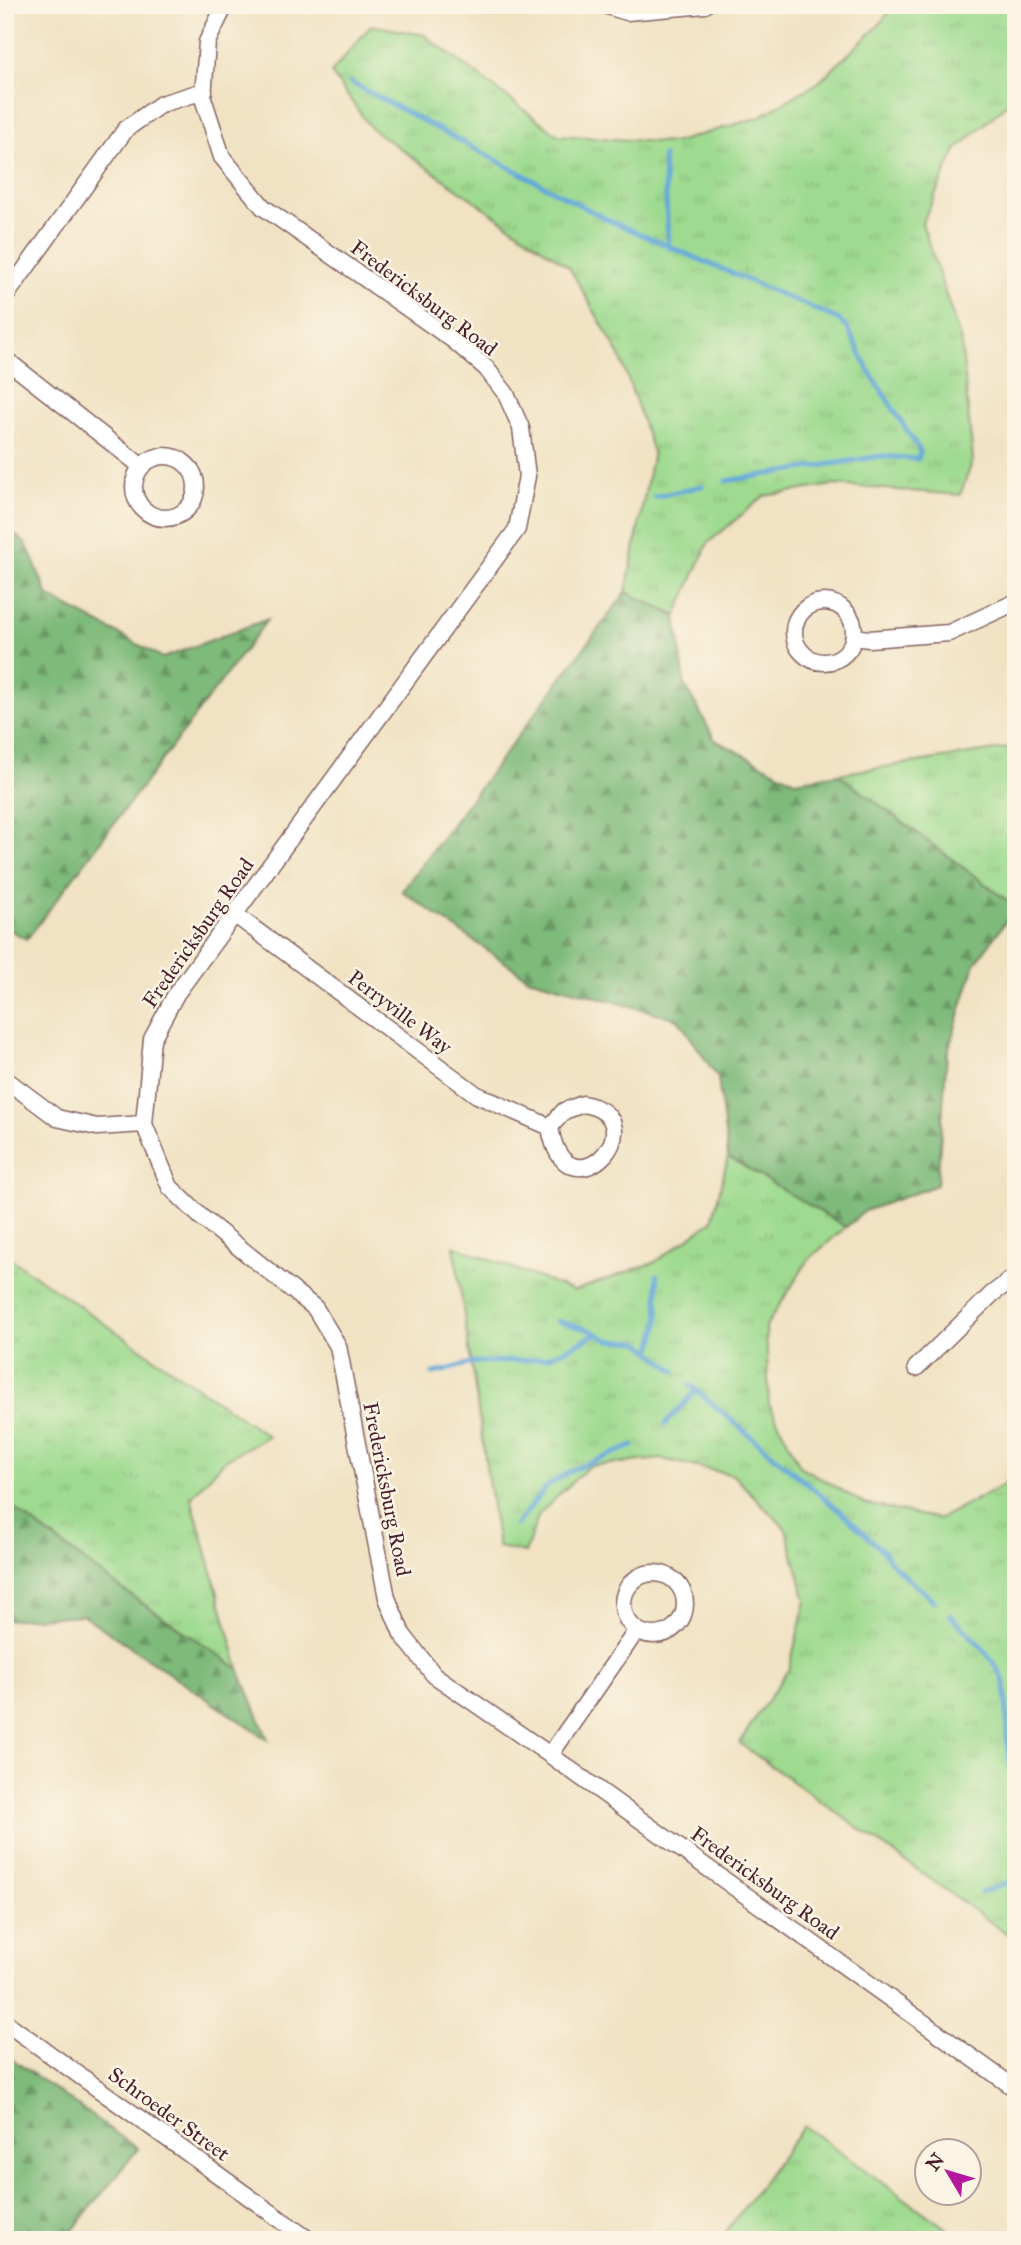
<svg xmlns="http://www.w3.org/2000/svg" width="1021" height="2245" viewBox="0 0 1021 2245" font-family="'IM FELL Great Primer',serif">
<style>
.grass{fill:url(#grass-tufts);stroke:#747c5d;stroke-width:2}
.forest{fill:url(#forest-firs);stroke:#646c52;stroke-width:2}
.lines{fill:none;stroke-linecap:round;stroke-linejoin:round}
.stream{stroke:#62a7d8;stroke-width:5}
.street-casing{stroke:#846360;stroke-width:19}
.street{stroke:#fff;stroke-width:16}
.labels{text-anchor:middle;stroke-width:5;stroke-linejoin:round;paint-order:stroke}
.street-label{font-size:21px;fill:#4a1f2b;stroke:#fcf5e5}
</style>
<defs>
<pattern id="grass-tufts" width="24" height="20" patternUnits="userSpaceOnUse" patternTransform="scale(1.75)"><rect width="24" height="20" fill="#9eda8f"/><path d="M3 7l-1-3M5 7V3M7 7l1-3M15 17l-1-3M17 17v-4M19 17l1-3" fill="none" stroke="#8abb7c"/></pattern>
<pattern id="forest-firs" width="22" height="20" patternUnits="userSpaceOnUse" patternTransform="scale(1.75)"><rect width="22" height="20" fill="#7eba7a"/><path d="M5 1l3.5 6h-7zM16 11l3.5 6h-7z" fill="#699764"/></pattern>
</defs>
<rect width="100%" height="100%" fill="#fcf5e5"/>
<filter id="ink" filterUnits="userSpaceOnUse"><feTurbulence type="fractalNoise" baseFrequency=".0143" numOctaves="2"/><feDisplacementMap in="SourceGraphic" scale="14" xChannelSelector="R" yChannelSelector="G"/><feConvolveMatrix kernelMatrix="1 2 1 2 8 2 1 2 1" color-interpolation-filters="sRGB"/></filter>
<filter id="wash" filterUnits="userSpaceOnUse"><feTurbulence type="fractalNoise" baseFrequency=".00686" numOctaves="4" result="noise"/><feDisplacementMap in="SourceGraphic" scale="28" xChannelSelector="R" yChannelSelector="G"/><feGaussianBlur stdDeviation="1.57" result="paint"/><feColorMatrix in="noise" values="0 0 0 0 0 0 0 0 0 0 0 0 0 0 0 0 0 1.4 0 .05"/><feComposite in="paint" operator="in"/></filter>
<g filter="url(#wash)">
<rect width="100%" height="100%" fill="#f0e2c3"/>
<path class="grass" d="M 894,5 L 1016,5 L 1016,99 L 1011,100 L 956,150 L 922,223 L 961,341 L 973,460 L 960,495 L 834,485 L 764,496 L 708,543 L 676,616 L 626,592 L 653,452 L 620,356 L 569,267 L 371,128 L 331,73 L 371,25 L 424,35 L 558,135 L 673,143 L 757,118 L 819,82 L 879,25 Z
M 1016,747 L 1016,907 L 838,774 Z
M 728,1157 L 846,1227 L 809,1259 L 766,1326 L 769,1404 L 800,1466 L 865,1504 L 939,1519 L 1004,1485 L 1016,1469 L 1016,1940 L 739,1743 L 789,1668 L 806,1601 L 786,1529 L 733,1475 L 662,1459 L 589,1466 L 539,1514 L 525,1553 L 498,1547 L 454,1246 L 574,1291 L 655,1262 L 712,1221 Z
M 5,1255 L 268,1436 L 225,1460 L 191,1497 L 239,1669 L 119,1587 L 5,1502 Z
M 804,2126 L 962,2240 L 720,2240 Z"/>
<path class="forest" d="M 5,526 L 27,545 L 48,596 L 163,658 L 268,619 L 27,939 L 5,928 Z
M 626,592 L 676,616 L 685,685 L 715,740 L 795,781 L 838,774 L 1016,907 L 975,964 L 947,1054 L 937,1185 L 865,1211 L 846,1227 L 728,1157 L 718,1078 L 678,1019 L 528,978 L 402,891 Z
M 5,1502 L 119,1587 L 239,1669 L 268,1740 L 83,1615 L 5,1620 Z
M 5,2054 L 138,2149 L 65,2240 L 5,2240 Z"/>
<g class="lines">
<path class="stream" d="M 350,82 L 610,221 L 838,319 L 848,329 L 869,371 L 920,451 L 918,459 L 881,456 L 726,481
M 663,156 L 669,248
M 654,497 L 702,486
M 557,1321 L 590,1330 L 608,1340 L 639,1342 L 675,1371
M 652,1349 L 659,1322 L 657,1275
M 433,1373 C 450,1371 465,1362 482,1362 C 540,1360 545,1363 597,1333
M 690,1385 L 849,1519 L 882,1550 L 895,1567 L 934,1601
M 665,1424 L 696,1391
M 516,1525 L 547,1486 L 574,1469 L 633,1446
M 950,1615 C 969,1635 995,1656 1004,1683 C 1011,1707 1001,1759 1016,1774
M 981,1893 L 1016,1879"/>
</g>
</g>
<g filter="url(#ink)">
<g class="lines">
<defs>
<path id="street" d="M 225,5 L 207,42 L 203,98 L 222,157 L 263,207 L 453,340 L 486,368 L 506,394 L 521,428 L 527,476 L 517,529 L 176,994 L 152,1039 L 144,1124 L 170,1187 L 201,1217 L 315,1308 L 338,1346 L 387,1598 L 402,1634 L 434,1675 L 550,1755 L 1016,2089
M 604,5 L 627,12 L 705,5
M 5,297 L 126,129 L 161,104 L 204,91
M 5,359 L 141,466
M134 487a31 31 0 1 1 62 0a31 31 0 1 1-62 0Z
M794 632a30 30 0 1 1 60 0a30 30 0 1 1-60 0Z
M 854,637 L 869,639 L 949,633 L 1016,602
M 234,914 L 477,1095 L 550,1127
M 5,1079 L 57,1118 L 97,1127 L 144,1124
M 583,1104 C 663,1119 565,1223 550,1127 L 564,1111 Z
M 916,1368 L 992,1294 L 1016,1276
M623 1604a31 31 0 1 1 62 0a31 31 0 1 1-62 0Z
M 550,1755 L 637,1630
M 5,2022 L 309,2240"/>
</defs>
<use href="#street" class="street-casing"/>
<use href="#street" class="street"/>
</g>
</g>
<g class="labels">
<g class="street-label">
<text transform="translate(424 298) rotate(37)" y="7">Fredericksburg Road</text>
<text transform="translate(198 933) rotate(-55)" y="7">Fredericksburg Road</text>
<text transform="translate(400 1012) rotate(37)" y="7">Perryville Way</text>
<text transform="translate(387 1489) rotate(79)" y="7">Fredericksburg Road</text>
<text transform="translate(765 1883) rotate(36)" y="7">Fredericksburg Road</text>
<text transform="translate(169 2114) rotate(36)" y="7">Schroeder Street</text>
</g>
</g>
<rect width="1021" height="2245" fill="none" stroke="#fcf5e5" stroke-width="28"/>
<g transform="translate(948 2172) rotate(308)"><circle r="33" fill="#fcf5e5" stroke="#b59f9b" stroke-width="2"/>
<path d="M0-5L12 26L0 18L-12 26Z" fill="#b5179e"/>
<text y="-10" font-size="19" font-weight="bold" text-anchor="middle" fill="#4a1f2b">N</text>
</g>
</svg>
